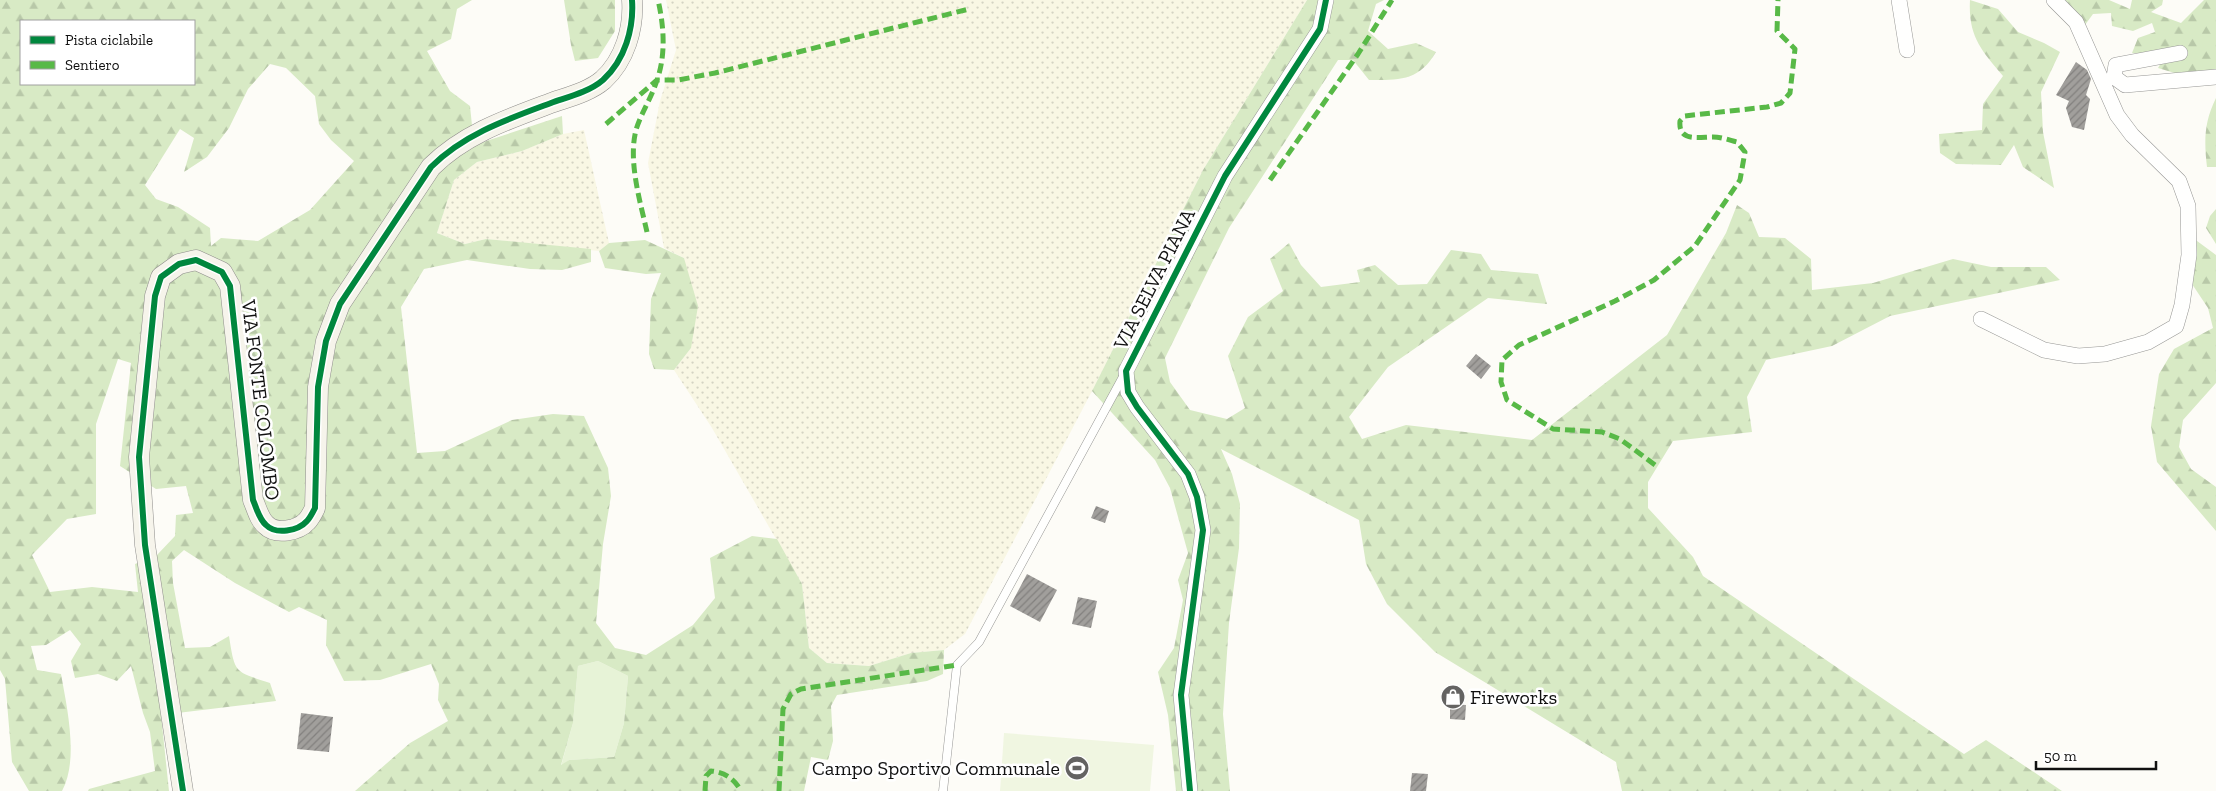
<svg xmlns="http://www.w3.org/2000/svg" width="2216" height="791" viewBox="0 0 2216 791" font-family="'Zilla Slab',serif">
<style>
.farmland{fill:url(#farmland-dots)}
.grass{fill:#e7f3d7}
.forest{fill:url(#forest-firs);fill-rule:evenodd}
.pitch{fill:#f0f6e1}
.building{fill:url(#building-hatch)}
.lines{fill:none;stroke-linecap:round;stroke-linejoin:round}
.lane-casing{stroke:#979795;stroke-width:9}
.street-casing{stroke:#979795;stroke-width:16}
.secondary-casing{stroke:#8e8d8b;stroke-width:21}
.lane{stroke:#fffffe;stroke-width:8}
.street{stroke:#fffffe;stroke-width:15}
.secondary{stroke:#f6f4eb;stroke-width:20}
.quiet{stroke:#58b947;stroke-width:5;stroke-dasharray:10 5;stroke-linecap:butt}
.cycleway-casing{stroke:#fff;stroke-width:9}
.cycleway{stroke:#00873e;stroke-width:6}
.labels{text-anchor:middle;stroke-width:5;stroke-linejoin:round;paint-order:stroke}
.street-label{font-size:20px;fill:#111;stroke:#fff}
.poi-label{font-size:20px;fill:#111;stroke:#fff;text-anchor:start}
</style>
<defs>
<pattern id="farmland-dots" width="8" height="8" patternUnits="userSpaceOnUse" patternTransform="scale(1.25)"><rect width="8" height="8" fill="#f9f7e4"/><path d="M2 2h.1M6 6h.1" fill="none" stroke="#d4d3c3" stroke-width="1.8" stroke-linecap="round"/></pattern>
<pattern id="forest-firs" width="22" height="20" patternUnits="userSpaceOnUse" patternTransform="scale(1.25)"><rect width="22" height="20" fill="#d8eac5"/><path d="M5 1l3.5 6h-7zM16 11l3.5 6h-7z" fill="#b8c8a8"/></pattern>
<pattern id="building-hatch" width="6" height="6" patternUnits="userSpaceOnUse" patternTransform="scale(1.25)"><rect width="6" height="6" fill="#a19f9c"/><path d="M-1 1l2-2M0 6l6-6M5 7l2-2" fill="none" stroke="#82807e"/></pattern>
</defs>
<rect width="100%" height="100%" fill="#fdfcf7"/>
<path class="farmland" d="M 666,0 L 1307,0 L 1203,170 L 1092,391 L 965,634 L 944,650 L 911,653 L 869,666 L 827,663 L 809,648 L 802,584 L 712,428 L 674,370 L 691,348 L 684,258 L 664,248 L 648,163 L 660,101 L 676,50 Z
M 584,130 L 609,243 L 599,251 L 486,239 L 465,244 L 437,233 L 454,180 L 477,162 L 522,151 L 563,134 Z"/>
<path class="grass" d="M 598,661 L 628,676 L 624,723 L 614,757 L 569,760 L 561,766 L 573,723 L 578,666 Z"/>
<path class="forest" d="M 0,0 L 472,0 L 457,9 L 451,39 L 427,51 L 450,91 L 470,106 L 474,145 L 562,116 L 563,134 L 522,151 L 477,162 L 454,180 L 437,233 L 465,244 L 486,239 L 591,249 L 591,262 L 562,270 L 530,269 L 467,260 L 424,269 L 401,307 L 417,453 L 445,451 L 512,420 L 553,414 L 584,416 L 608,468 L 611,496 L 603,544 L 596,623 L 615,648 L 646,655 L 693,625 L 715,598 L 710,558 L 752,536 L 777,539 L 802,584 L 809,648 L 827,663 L 869,666 L 911,653 L 944,650 L 943,674 L 927,681 L 837,695 L 831,706 L 833,741 L 828,760 L 811,757 L 804,791 L 355,791 L 410,743 L 448,721 L 438,700 L 439,684 L 431,664 L 380,680 L 344,681 L 326,645 L 327,620 L 299,607 L 289,612 L 235,583 L 184,550 L 172,561 L 173,583 L 185,648 L 210,647 L 229,636 C 235,674 234,671 270,683 L 276,701 L 161,715 L 169,791 L 88,791 L 89,789 L 155,771 L 150,732 L 143,713 L 131,666 L 117,681 L 98,674 L 75,678 L 71,661 L 81,644 L 70,630 L 46,645 L 31,646 L 37,670 L 61,674 C 67,708 79,760 62,791 L 29,791 L 12,762 L 5,679 L 0,670 ZM 21,21 L 194,21 L 194,84 L 21,84 ZM 270,64 L 286,68 L 315,96 L 319,124 L 331,140 L 354,161 L 310,210 L 258,241 L 221,238 L 211,246 L 210,228 L 178,207 L 156,199 L 145,185 L 180,129 L 194,138 L 184,172 L 207,157 L 229,128 L 248,89 ZM 118,359 L 131,363 L 120,466 L 156,489 L 186,486 L 193,513 L 176,515 L 175,536 L 157,555 L 135,564 L 138,592 L 92,587 L 50,592 L 32,555 L 67,519 L 96,514 L 96,424 ZM 598,661 L 628,676 L 624,723 L 614,757 L 569,760 L 561,765 L 573,723 L 578,666 Z
M 564,0 L 615,0 L 615,31 L 598,58 L 575,61 L 571,45 Z
M 1307,0 L 1384,0 L 1376,4 L 1368,31 L 1388,49 L 1416,43 L 1436,52 C 1419,81 1400,80 1369,80 L 1353,60 L 1338,60 L 1229,228 L 1165,358 L 1170,382 L 1190,410 L 1227,419 L 1245,408 L 1228,356 L 1248,317 L 1283,291 L 1270,259 L 1289,243 L 1301,265 L 1321,287 L 1360,282 L 1357,270 L 1375,265 L 1398,285 L 1427,284 L 1451,250 L 1481,254 L 1491,270 L 1538,274 L 1547,304 L 1488,298 L 1388,367 L 1349,417 L 1362,439 L 1406,425 L 1532,440 L 1667,335 L 1726,233 L 1737,205 L 1749,213 L 1759,237 L 1785,238 L 1811,259 L 1812,290 L 1873,283 L 1953,259 L 1991,267 L 2046,267 L 2060,280 L 1890,316 L 1832,346 L 1766,360 L 1747,397 L 1752,432 L 1673,441 L 1648,482 L 1648,508 L 1693,557 L 1703,576 L 1964,754 L 1986,740 L 2062,791 L 1622,791 L 1616,762 L 1435,652 L 1387,604 L 1366,564 L 1359,520 L 1221,449 L 1232,474 L 1240,504 L 1239,548 L 1229,623 L 1223,714 L 1230,791 L 1176,791 L 1168,715 L 1158,672 L 1174,648 L 1183,600 L 1178,580 L 1188,553 L 1170,488 L 1155,460 L 1092,391 L 1203,170 Z
M 1970,0 L 1998,9 L 2018,32 L 2044,43 L 2060,52 L 2041,92 L 2043,132 L 2054,188 L 2023,167 L 2014,145 L 2001,165 L 1956,164 L 1940,153 L 1939,134 L 1982,130 L 1983,104 L 2003,76 C 1981,50 1968,36 1970,0 Z
M 2065,0 L 2109,0 L 2130,9 L 2132,0 L 2163,0 L 2162,5 L 2151,12 L 2181,23 L 2204,0 L 2216,0 L 2216,76 L 2188,77 L 2158,68 L 2162,61 L 2188,55 L 2186,48 L 2152,54 L 2132,53 L 2138,38 L 2155,32 L 2152,23 L 2133,31 L 2112,26 L 2111,13 L 2093,14 L 2085,25 Z
M 2216,98 L 2216,167 L 2207,167 C 2204,141 2204,122 2216,98 Z
M 2216,209 L 2216,244 L 2206,228 L 2210,216 Z
M 2193,238 L 2216,255 L 2216,383 L 2183,420 L 2179,447 L 2191,469 L 2216,487 L 2216,531 L 2157,462 L 2151,426 L 2159,374 L 2174,349 L 2213,328 L 2208,308 L 2192,284 Z
M 645,240 L 684,258 L 698,306 L 691,348 L 674,370 L 654,369 L 649,354 L 651,299 L 661,273 L 646,274 L 605,268 L 599,251 L 609,243 Z"/>
<path class="pitch" d="M 1004,733 L 1154,745 L 1150,791 L 1000,791 Z"/>
<path class="building" d="M 2076,62 L 2087,70 L 2091,79 L 2086,95 L 2090,99 L 2084,130 L 2072,127 L 2066,108 L 2069,101 L 2056,95 Z
M 1476,354 L 1491,366 L 1481,379 L 1466,366 Z
M 1096,506 L 1109,511 L 1105,523 L 1091,518 Z
M 1027,574 L 1057,590 L 1040,622 L 1010,606 Z
M 1078,597 L 1097,601 L 1091,628 L 1072,624 Z
M 1450,704 L 1466,705 L 1465,720 L 1450,719 Z
M 301,713 L 333,717 L 329,752 L 297,749 Z
M 1412,773 L 1428,774 L 1426,791 L 1410,791 Z"/>
<g class="lines">
<defs>
<path id="lane" d="M 943,791 L 957,665 L 979,642 L 1124,375"/>
<path id="street" d="M 1899,0 L 1907,50
M 2180,53 L 2116,65 L 2114,77 L 2125,85 L 2216,77
M 1981,319 L 2044,350 L 2078,356 L 2105,354 L 2148,342 L 2176,326 L 2182,305 L 2189,255 L 2188,206 L 2179,181 L 2132,135 L 2117,115 L 2076,22 L 2054,0
M 1190,791 L 1181,695 L 1203,530 L 1197,497 L 1188,474 L 1137,407 L 1128,392 L 1126,371 L 1225,176 L 1320,29 L 1326,0"/>
<path id="secondary" d="M 183,791 L 145,545 L 139,457 L 155,296 L 161,277 L 179,264 L 196,260 L 222,272 L 230,286 L 253,500 C 257,509 259,519 266,525 C 276,535 298,531 307,521 C 310,518 313,512 315,508 L 318,387 L 326,341 L 340,304 L 431,167 C 464,134 508,119 551,103 C 568,97 589,92 603,80 C 625,60 634,28 632,0"/>
</defs>
<use href="#lane" class="lane-casing"/>
<use href="#street" class="street-casing"/>
<use href="#secondary" class="secondary-casing"/>
<use href="#lane" class="lane"/>
<use href="#street" class="street"/>
<use href="#secondary" class="secondary"/>
<path class="quiet" d="M 606,124 L 657,80 L 678,80 L 715,73 L 969,9
M 1270,180 L 1358,54 L 1392,0
M 647,232 C 640,201 628,161 636,130 C 641,113 652,97 657,80 C 666,55 664,26 658,0
M 1655,465 L 1620,439 L 1602,432 L 1553,429 L 1507,400 L 1501,382 L 1502,360 L 1519,345 L 1615,301 L 1654,280 L 1695,246 L 1740,180 L 1745,152 L 1737,142 C 1729,140 1721,137 1713,137 C 1698,137 1678,142 1680,121 L 1685,116 L 1693,115 L 1767,107 L 1781,103 L 1790,93 L 1795,49 L 1777,31 L 1778,0
M 705,791 L 706,776 L 711,771 C 724,772 735,779 741,791
M 779,791 L 783,709 L 791,694 L 801,689 L 957,665"/>
<defs>
<path id="cycleway" d="M 183,791 L 145,545 L 139,457 L 155,296 L 161,277 L 179,264 L 196,260 L 222,272 L 230,286 L 253,500 C 257,509 259,519 266,525 C 276,535 298,531 307,521 C 310,518 313,512 315,508 L 318,387 L 326,341 L 340,304 L 431,167 C 464,134 508,119 551,103 C 568,97 589,92 603,80 C 625,60 634,28 632,0
M 1190,791 L 1181,695 L 1203,530 L 1197,497 L 1188,474 L 1137,407 L 1128,392 L 1126,371 L 1225,176 L 1320,29 L 1326,0"/>
</defs>
<use href="#cycleway" class="cycleway-casing"/>
<use href="#cycleway" class="cycleway"/>
</g>
<defs>
<symbol id="shop-disc" viewBox="-11 -11 22 22"><circle r="9.5" fill="#646362" stroke="#fff"/><path d="M-5-2.5h2.3a2.7 3.5 0 0 1 5.4 0H5L5.5 6h-11ZM-1.5-2.5h3a1.5 2.3 0 0 0-3 0Z" fill="#fff"/></symbol>
<symbol id="stadium-disc" viewBox="-11 -11 22 22"><circle r="9.5" fill="#646362" stroke="#fff"/><path d="M0-5a6.5 5 0 1 0 0 10a6.5 5 0 1 0 0-10ZM-3.5-1.8h7v3.6h-7Z" fill="#fff"/></symbol>
</defs>
<g fill-rule="evenodd">
<use href="#shop-disc" x="1439" y="683" width="28" height="28"/>
<use href="#stadium-disc" x="1063" y="754" width="28" height="28"/>
</g>
<g class="labels">
<g class="street-label">
<text transform="translate(1154 279) rotate(-63)" y="7">VIA SELVA PIANA</text>
<text transform="translate(261 400) rotate(83)" y="7">VIA FONTE COLOMBO</text>
</g>
<g class="poi-label">
<text x="1470" y="704">Fireworks</text>
<text x="1060" y="775" text-anchor="end">Campo Sportivo Communale</text>
</g>
</g>
<rect x="20" y="20" width="175" height="65" fill="#ffffff" stroke="#a0a0a0"/>
<rect x="30" y="36" width="25" height="8" fill="#00873e" stroke="#a0a0a0"/>
<text x="65" y="45" font-size="15" fill="#111111">Pista ciclabile</text>
<rect x="30" y="61" width="25" height="8" fill="#58b947" stroke="#a0a0a0"/>
<text x="65" y="70" font-size="15" fill="#111111">Sentiero</text>
<path d="M2036 761v8h120v-8" fill="none" stroke="#111111" stroke-width="2.5"/>
<text x="2044" y="761" font-size="15" fill="#111111" stroke="#ffffff" stroke-width="4" paint-order="stroke">50 m</text>
</svg>
